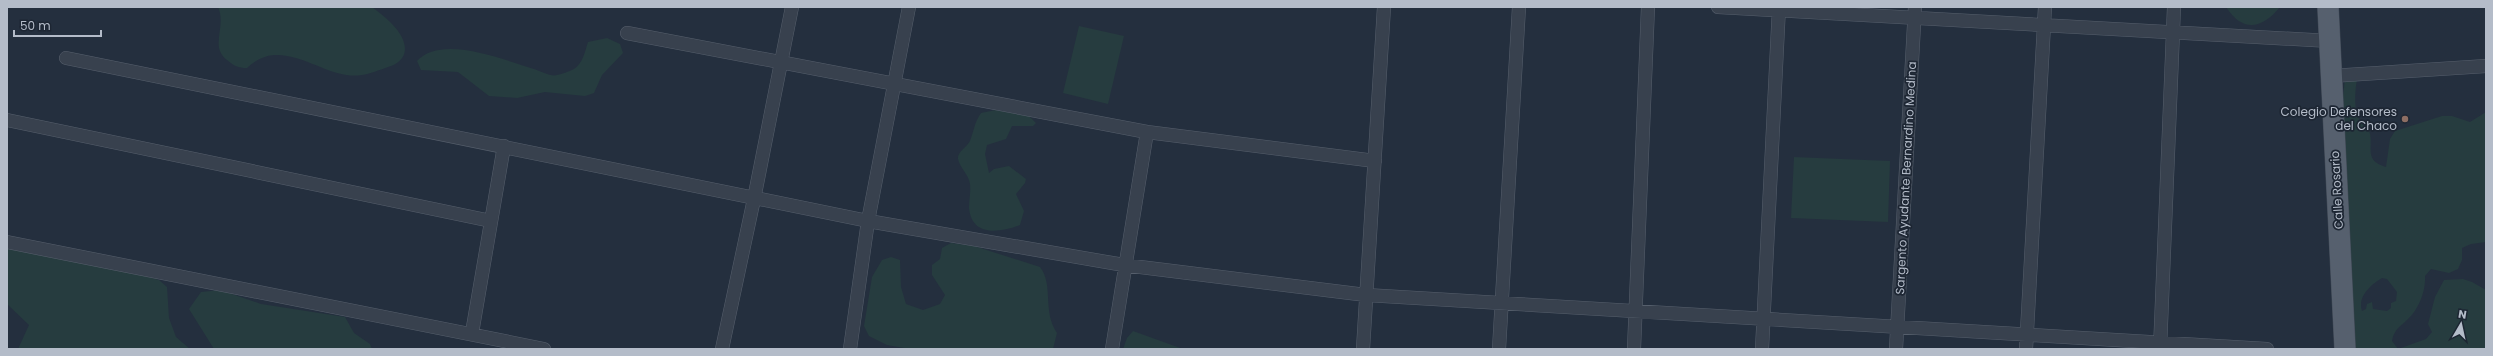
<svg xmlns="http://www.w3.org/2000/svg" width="2493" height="356" viewBox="0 0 2493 356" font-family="Poppins,sans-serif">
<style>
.green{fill:#263c3f;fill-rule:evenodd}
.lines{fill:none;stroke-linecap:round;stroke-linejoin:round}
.minor-casing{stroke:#565f6c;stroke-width:14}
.primary-casing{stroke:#414a57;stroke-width:22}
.minor{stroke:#38414e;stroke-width:13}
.primary{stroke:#56606e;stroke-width:21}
.education-dot{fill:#8d6e63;stroke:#1d2633;stroke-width:1.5}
.labels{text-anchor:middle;stroke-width:3.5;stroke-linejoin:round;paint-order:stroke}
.poi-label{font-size:12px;fill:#b4bcc9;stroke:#1d2633;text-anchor:end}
.street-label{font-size:12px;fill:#b4bcc9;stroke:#1d2633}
</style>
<rect width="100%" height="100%" fill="#242f3e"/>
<path class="green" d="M 218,7 L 372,7 C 384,16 405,32 405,49 C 405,59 396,65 388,67 C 379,70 370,74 362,75 C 333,80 304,53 274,55 C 263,56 254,61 247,68 C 238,68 234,66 227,60 C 209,46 227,27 218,7 Z
M 2226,7 L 2280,7 C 2262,29 2243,33 2226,7 Z
M 1079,26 L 1124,36 L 1108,104 L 1063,93 Z
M 607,38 L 620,44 L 623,53 L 602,75 L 594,93 L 585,96 L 545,92 L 517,98 L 489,96 L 458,72 L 421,70 L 417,61 C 442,34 503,60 534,69 C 540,71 551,77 557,75 C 562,74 570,71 574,69 C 583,63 585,51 588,42 Z
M 2346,69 L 2357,79 C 2355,91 2353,112 2361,122 C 2362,124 2366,126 2368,128 C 2376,144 2361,160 2386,167 L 2390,139 L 2395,131 L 2442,116 L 2452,116 L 2470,122 L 2486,112 L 2486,242 L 2471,244 L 2462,248 L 2462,260 L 2458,269 L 2449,273 L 2431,269 L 2425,276 C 2426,290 2419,309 2408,319 C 2400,327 2394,329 2392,341 L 2398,349 L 2426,339 L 2432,332 L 2428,324 L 2435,297 L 2444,280 L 2463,279 L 2472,282 L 2486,290 L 2486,349 L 2351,349 L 2342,106 ZM 2382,278 L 2387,279 L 2397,292 L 2396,301 L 2391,303 L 2391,308 L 2387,311 L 2373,309 L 2372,302 L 2367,304 L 2366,309 L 2362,311 C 2357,296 2372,284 2382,278 Z
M 996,110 L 1029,116 L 1036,123 L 1033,126 L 1012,126 L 1006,139 L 987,145 L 985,154 L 989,173 L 994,169 L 1009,166 L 1026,179 L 1025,183 L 1016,194 L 1024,211 L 1020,225 C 1001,232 972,238 969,208 C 969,200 971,192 970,184 C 969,175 960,168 958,159 C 957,152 967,147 970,141 C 974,131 974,123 981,113 Z
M 1794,157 L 1890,161 L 1888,222 L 1791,218 Z
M 7,236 L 159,280 L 167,287 L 169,318 L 176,337 L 190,349 L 18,349 L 29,325 L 7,304 Z
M 951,243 L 974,246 L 1040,267 C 1054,285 1042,311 1057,333 L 1053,349 L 910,349 L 887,345 L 869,336 L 864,326 L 872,277 L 882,260 L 891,257 L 900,260 L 901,287 L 906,304 L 923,310 L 940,304 L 945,295 L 932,275 L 932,265 L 940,259 L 942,248 Z
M 220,290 L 261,304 L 345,317 L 354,333 L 370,344 L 372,349 L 214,349 L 189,309 L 201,292 Z
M 1133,331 L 1183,349 L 1123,349 L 1127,338 Z"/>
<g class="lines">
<defs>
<path id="minor" d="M 1718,7 L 2330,41
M 627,33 L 1147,132 L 1375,161
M 66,58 L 868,221 L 1124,265 L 1366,295 L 2267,349
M 2331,76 L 2486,66
M 7,120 L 491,221
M 7,242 L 544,349
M 472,333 L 504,146
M 722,349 L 754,199 L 792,7
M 850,349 L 868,221 L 909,7
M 1112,349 L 1147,132
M 1363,349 L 1384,7
M 1499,349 L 1519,7
M 1634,349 L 1648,7
M 1762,349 L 1779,7
M 1896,349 L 1915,7
M 2026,349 L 2045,7
M 2160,349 L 2174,7"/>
<path id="primary" d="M 2328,7 L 2345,349"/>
</defs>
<use href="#minor" class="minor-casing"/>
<use href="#primary" class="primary-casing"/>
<use href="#minor" class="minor"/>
<use href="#primary" class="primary"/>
</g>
<circle class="education-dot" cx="2405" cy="119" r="4"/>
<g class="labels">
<g class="poi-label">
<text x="2397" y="116">Colegio Defensores<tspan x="2397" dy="14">del Chaco</tspan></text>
</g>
<g class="street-label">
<text transform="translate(1906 178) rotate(-87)" y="4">Sargento Ayudante Bernardino Medina</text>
<text transform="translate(2337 190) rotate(-93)" y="4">Calle Rosario</text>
</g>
</g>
<rect width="2493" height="356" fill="none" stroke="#b4bcc9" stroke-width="16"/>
<g transform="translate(2461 324) rotate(9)" stroke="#1d2633" stroke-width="3" paint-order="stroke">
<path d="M0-3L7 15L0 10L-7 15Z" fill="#b4bcc9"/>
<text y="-6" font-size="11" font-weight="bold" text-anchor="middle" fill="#b4bcc9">N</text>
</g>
<path d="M14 30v6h87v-6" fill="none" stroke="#b4bcc9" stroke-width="2"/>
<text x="20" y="30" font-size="12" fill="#b4bcc9" stroke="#1d2633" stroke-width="3" paint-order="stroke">50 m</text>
</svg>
